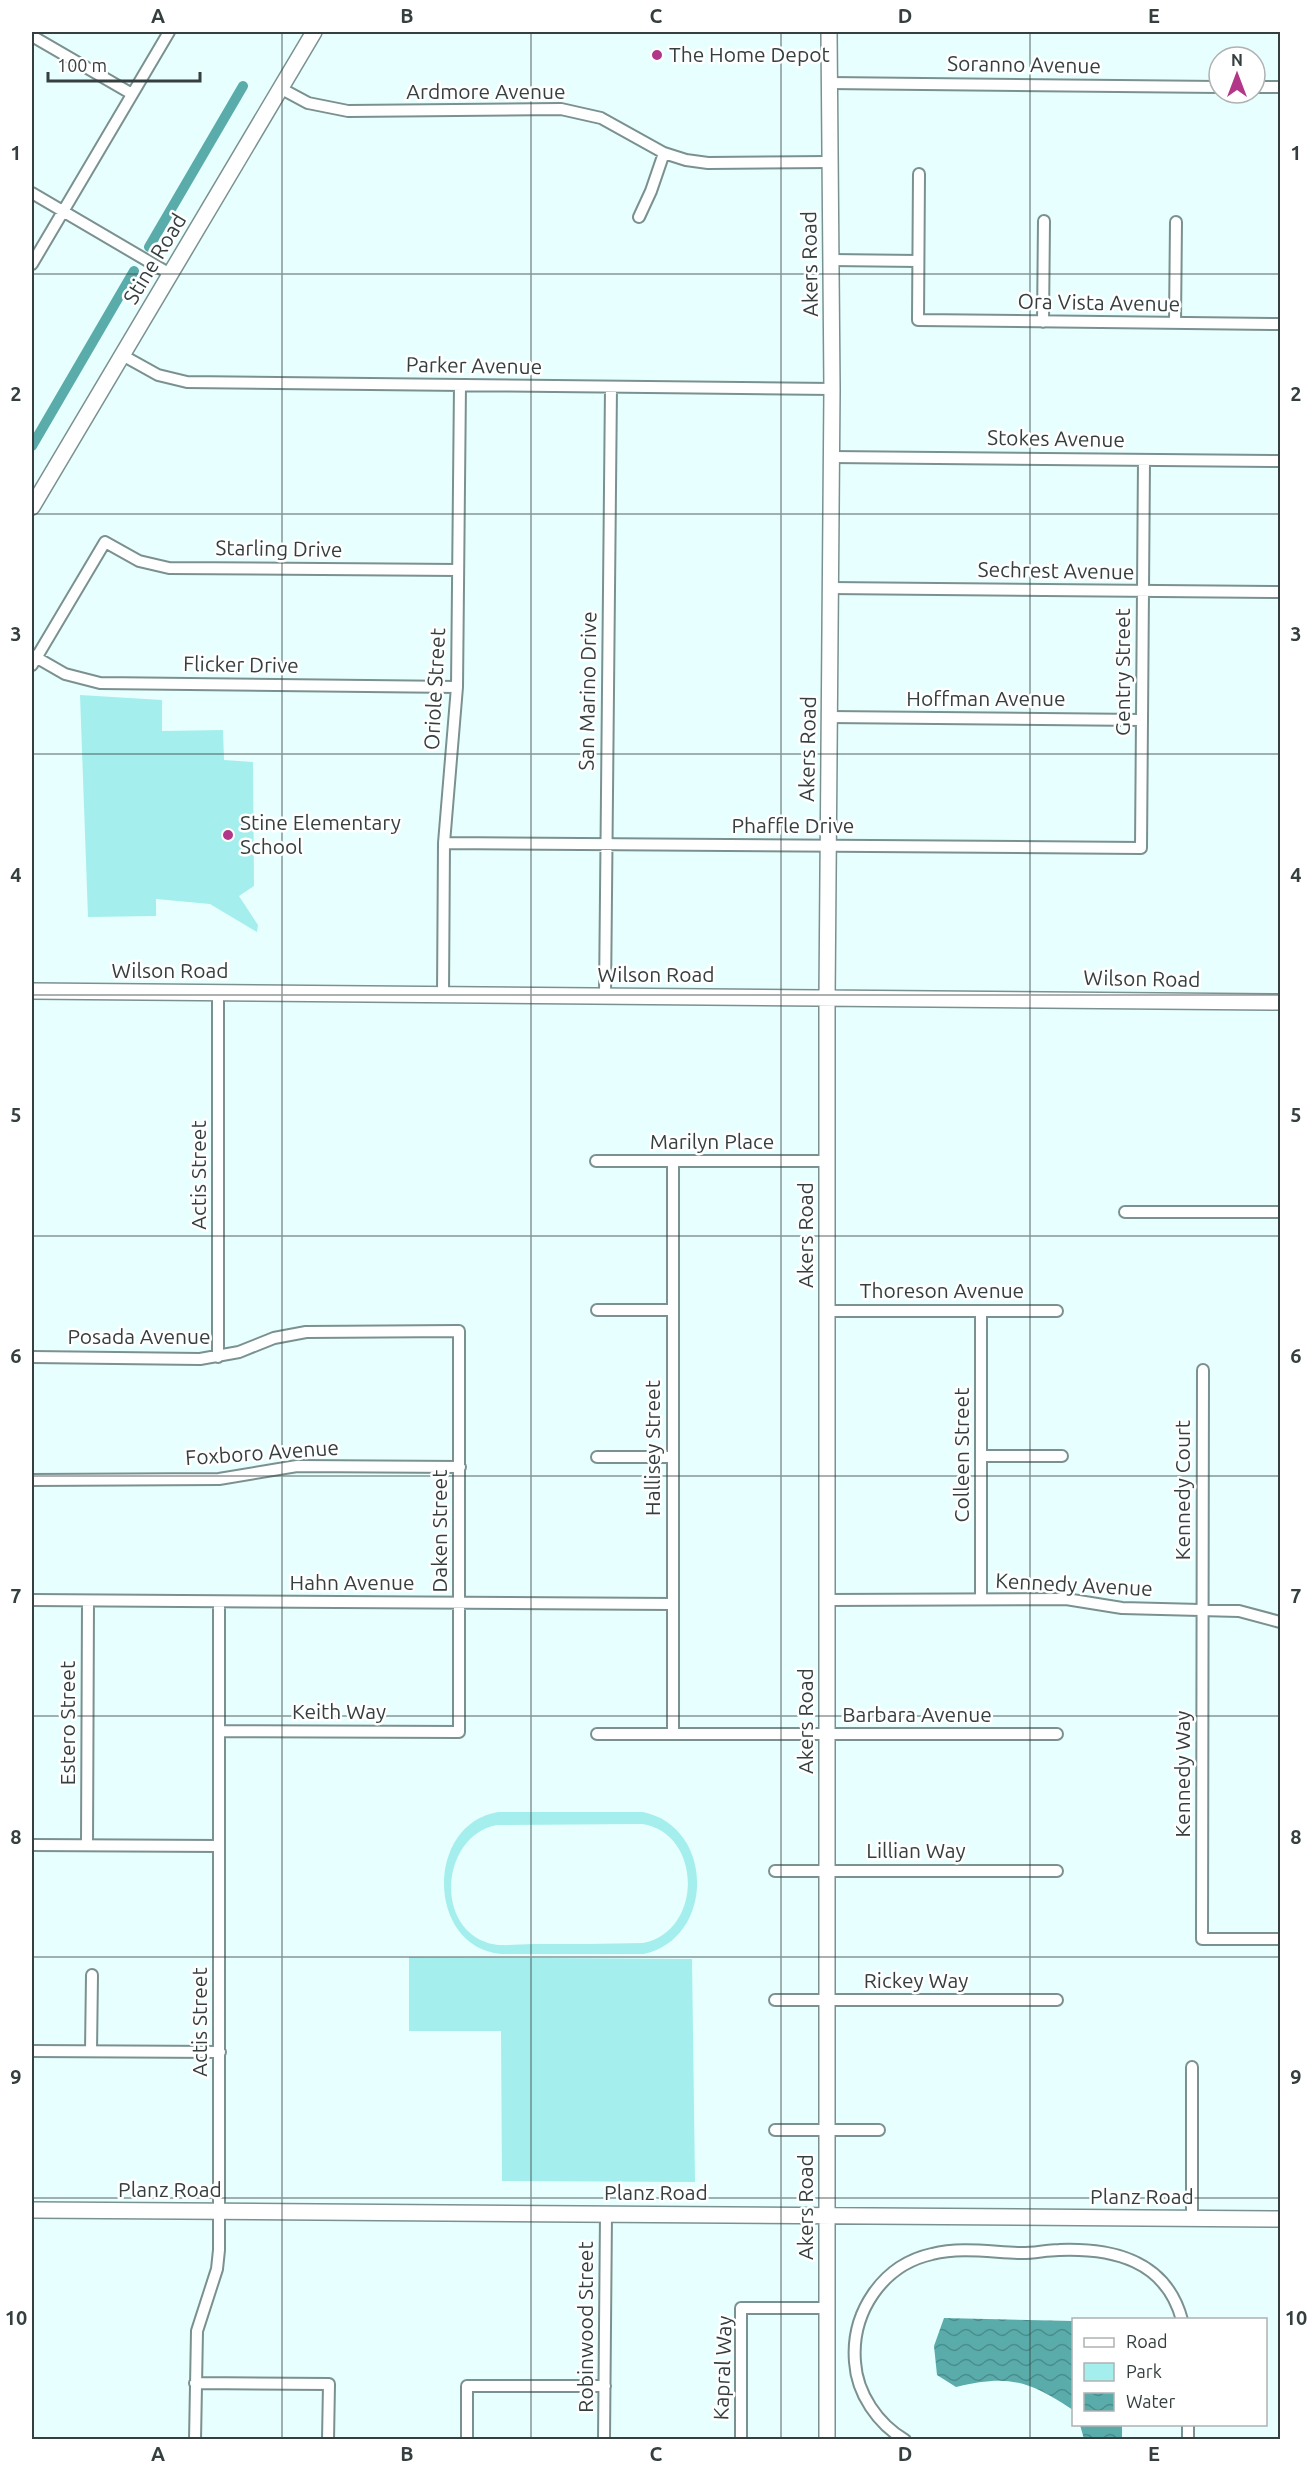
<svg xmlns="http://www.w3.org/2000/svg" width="1312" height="2471" viewBox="0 0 1312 2471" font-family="Ubuntu,sans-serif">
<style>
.green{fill:#a4efed;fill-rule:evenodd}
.water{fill:url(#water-waves)}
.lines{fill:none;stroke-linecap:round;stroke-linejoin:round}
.canal{stroke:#5aacab;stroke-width:10}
.street-casing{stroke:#7b9190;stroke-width:14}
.secondary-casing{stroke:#7b9190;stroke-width:18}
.street{stroke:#fff;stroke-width:10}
.secondary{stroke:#fff;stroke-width:15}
.grid{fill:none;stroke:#363f3f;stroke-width:1.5;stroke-opacity:0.55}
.poi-dot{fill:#b23788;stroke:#fff;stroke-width:2}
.labels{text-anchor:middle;stroke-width:5;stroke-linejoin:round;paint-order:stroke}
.poi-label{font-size:21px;fill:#363f3f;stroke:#fff;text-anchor:start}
.street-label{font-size:21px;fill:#363f3f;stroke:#fff}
.neatline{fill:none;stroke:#363f3f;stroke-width:2}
.grid-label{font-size:20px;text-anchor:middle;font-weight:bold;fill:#363f3f}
</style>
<defs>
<pattern id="water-waves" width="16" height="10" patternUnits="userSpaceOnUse" patternTransform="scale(1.5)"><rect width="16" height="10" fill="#5aacab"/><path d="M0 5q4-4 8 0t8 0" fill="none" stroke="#4b8d8d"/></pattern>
</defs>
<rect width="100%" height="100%" fill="#e7fffe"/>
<path class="green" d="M 80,695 L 162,700 L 162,731 L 223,730 L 224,760 L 253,762 L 254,886 L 239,896 L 258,925 L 257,932 L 210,904 L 156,899 L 156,916 L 88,917 Z
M 498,1812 L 643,1812 C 715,1827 715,1938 644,1954 L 501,1954 C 426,1947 425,1824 498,1812 ZM 642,1824 C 703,1833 703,1932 643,1943 C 606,1944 570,1944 533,1944 C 517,1944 497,1948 483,1941 C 433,1919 445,1834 497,1825 Z
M 409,1957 L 692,1959 L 695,2182 L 502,2181 L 501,2031 L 409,2031 Z"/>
<path class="water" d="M 944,2318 L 1073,2321 L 1073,2410 C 1029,2381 1009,2374 956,2387 L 937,2375 L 934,2346 Z
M 1080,2425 L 1122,2425 L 1122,2439 L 1084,2439 Z"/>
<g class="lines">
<path class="canal" d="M 149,247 L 243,86
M 32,446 L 134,271"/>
<defs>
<path id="street" d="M 32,36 L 132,94
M 829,83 L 1219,87
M 1255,87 L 1280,87
M 280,88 L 308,103 L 348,111 L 561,109 L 601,118 L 664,153 L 686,160 L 708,163 L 830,162
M 919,174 L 918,320 L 1280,324
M 32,193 L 170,274
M 639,217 L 651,191 L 664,153
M 831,260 L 918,261
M 32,264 L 169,32
M 1043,322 L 1044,221
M 1175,323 L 1176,222
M 122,355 L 158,375 L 187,382 L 832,389
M 831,457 L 1280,461
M 830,588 L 1280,592
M 32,655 L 65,674 L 100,683 L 457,687
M 32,665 L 105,542 L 139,561 L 169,568 L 458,570
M 829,717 L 1142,720
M 444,843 L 1141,848 L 1144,460
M 218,992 L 218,1357
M 443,994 L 444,843 L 457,687 L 460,385
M 605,996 L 611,387
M 596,1161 L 827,1161
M 673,1161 L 673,1734
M 1125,1212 L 1280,1212
M 597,1310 L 673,1310
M 827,1311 L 1057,1311
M 981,1311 L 981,1599
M 32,1357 L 200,1359 L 239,1352 L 274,1338 L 306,1332 L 459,1331 L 459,1732 L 219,1731
M 1203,1370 L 1202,1939 L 1280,1939
M 981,1456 L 1062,1456
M 597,1457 L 673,1457
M 32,1480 L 219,1479 L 297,1466 L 460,1467
M 32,1600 L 673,1604
M 827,1600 L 1066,1599 L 1122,1608 L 1239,1611 L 1280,1622
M 597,1734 L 1057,1734
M 32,1845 L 219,1846
M 87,1845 L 88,1601
M 775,1871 L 1057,1871
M 775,2000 L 1057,2000
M 32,2051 L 220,2052
M 91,2051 L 92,1975
M 1192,2067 L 1192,2218
M 775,2130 L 879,2130
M 195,2383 L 329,2384 L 328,2440
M 1188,2424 L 1188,2440
M 195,2440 L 197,2331 L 217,2269 L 219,2250 L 219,1602
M 467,2440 L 467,2386 L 605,2386
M 604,2440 L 606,2214
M 741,2440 L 741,2308 L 827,2308
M 905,2440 C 878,2424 857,2394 855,2362 C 851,2313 882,2265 932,2254 C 960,2247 990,2252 1018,2253 C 1032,2254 1045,2250 1059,2250 C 1113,2248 1166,2260 1182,2320"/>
<path id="secondary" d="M 32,507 L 314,32
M 32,991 L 1280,1002
M 32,2210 L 1280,2219
M 827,2440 L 827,998 L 832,389 L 829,32"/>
</defs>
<use href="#street" class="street-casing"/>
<use href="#secondary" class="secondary-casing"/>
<use href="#street" class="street"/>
<use href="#secondary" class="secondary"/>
</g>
<path class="grid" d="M 282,32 L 282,2440M 531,32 L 531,2440M 781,32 L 781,2440M 1030,32 L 1030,2440M 32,274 L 1280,274M 32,514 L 1280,514M 32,754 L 1280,754M 32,995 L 1280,995M 32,1236 L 1280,1236M 32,1476 L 1280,1476M 32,1716 L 1280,1716M 32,1957 L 1280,1957M 32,2198 L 1280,2198"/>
<g class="poi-dot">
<circle cx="657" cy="55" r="6"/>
<circle cx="228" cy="835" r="6"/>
</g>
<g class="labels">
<g class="poi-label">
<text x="669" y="62">The Home Depot</text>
<text x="240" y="830">Stine Elementary<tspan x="240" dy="24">School</tspan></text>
</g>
<g class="street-label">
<text transform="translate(1024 65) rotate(1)" y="7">Soranno Avenue</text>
<text x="486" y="99">Ardmore Avenue</text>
<text transform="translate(155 259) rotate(-59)" y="7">Stine Road</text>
<text transform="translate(810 264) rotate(-91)" y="7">Akers Road</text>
<text transform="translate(1099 303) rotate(1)" y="7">Ora Vista Avenue</text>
<text transform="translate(474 366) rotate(1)" y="7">Parker Avenue</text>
<text transform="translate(1056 439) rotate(1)" y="7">Stokes Avenue</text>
<text transform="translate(279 549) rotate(1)" y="7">Starling Drive</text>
<text transform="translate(1056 571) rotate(1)" y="7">Sechrest Avenue</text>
<text transform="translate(241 665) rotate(1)" y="7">Flicker Drive</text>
<text transform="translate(1123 672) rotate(-90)" y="7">Gentry Street</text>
<text transform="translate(435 689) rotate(-87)" y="7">Oriole Street</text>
<text transform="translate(588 691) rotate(-89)" y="7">San Marino Drive</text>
<text x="986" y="706">Hoffman Avenue</text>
<text transform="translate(808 749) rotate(-89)" y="7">Akers Road</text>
<text x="793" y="833">Phaffle Drive</text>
<text x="170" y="978">Wilson Road</text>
<text x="656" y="982">Wilson Road</text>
<text transform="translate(1142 979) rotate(1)" y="7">Wilson Road</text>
<text x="712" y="1149">Marilyn Place</text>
<text transform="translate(199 1175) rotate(-90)" y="7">Actis Street</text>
<text transform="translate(806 1235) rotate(-90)" y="7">Akers Road</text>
<text x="942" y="1298">Thoreson Avenue</text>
<text x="139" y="1344">Posada Avenue</text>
<text transform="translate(653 1448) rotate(-90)" y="7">Hallisey Street</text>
<text transform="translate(262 1453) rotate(-4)" y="7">Foxboro Avenue</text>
<text transform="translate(962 1455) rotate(-90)" y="7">Colleen Street</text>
<text transform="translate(1183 1490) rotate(-90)" y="7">Kennedy Court</text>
<text transform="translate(440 1531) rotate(-90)" y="7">Daken Street</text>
<text x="352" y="1590">Hahn Avenue</text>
<text transform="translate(1074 1585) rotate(3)" y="7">Kennedy Avenue</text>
<text x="339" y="1719">Keith Way</text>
<text x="917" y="1722">Barbara Avenue</text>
<text transform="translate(806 1721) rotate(-90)" y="7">Akers Road</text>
<text transform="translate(68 1723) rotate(-90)" y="7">Estero Street</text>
<text transform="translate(1183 1774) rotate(-90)" y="7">Kennedy Way</text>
<text x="916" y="1858">Lillian Way</text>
<text x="916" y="1988">Rickey Way</text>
<text transform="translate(200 2022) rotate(-90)" y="7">Actis Street</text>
<text x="170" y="2197">Planz Road</text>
<text x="656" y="2200">Planz Road</text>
<text x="1142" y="2204">Planz Road</text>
<text transform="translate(806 2207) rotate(-90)" y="7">Akers Road</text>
<text transform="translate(586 2327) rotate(-90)" y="7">Robinwood Street</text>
<text transform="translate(723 2368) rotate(-88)" y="7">Kapral Way</text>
</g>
</g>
<rect width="1312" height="2471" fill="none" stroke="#ffffff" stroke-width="66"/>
<rect x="1072" y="2318" width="195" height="108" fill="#ffffff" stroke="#afb2b2" stroke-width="1.5"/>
<rect x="1084" y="2338" width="30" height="9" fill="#ffffff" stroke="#afb2b2" stroke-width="1.5"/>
<text x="1126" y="2348" font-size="18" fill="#363f3f">Road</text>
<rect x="1084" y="2363" width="30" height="18" fill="#a4efed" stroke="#afb2b2" stroke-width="1.5"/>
<text x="1126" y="2378" font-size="18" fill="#363f3f">Park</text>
<rect x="1084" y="2393" width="30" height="18" fill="url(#water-waves)" stroke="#afb2b2" stroke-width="1.5"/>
<text x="1126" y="2408" font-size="18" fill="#363f3f">Water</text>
<g transform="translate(1237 75)"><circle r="28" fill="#ffffff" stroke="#afb2b2" stroke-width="1.5"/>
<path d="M0-4.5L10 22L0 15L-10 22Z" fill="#b23788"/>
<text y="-9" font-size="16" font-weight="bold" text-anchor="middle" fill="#363f3f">N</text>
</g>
<path d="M48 72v9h152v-9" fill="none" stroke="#363f3f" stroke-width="3"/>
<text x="57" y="72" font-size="18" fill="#363f3f" stroke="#ffffff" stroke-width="4.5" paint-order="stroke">100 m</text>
<rect x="33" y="33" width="1246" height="2405" class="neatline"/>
<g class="grid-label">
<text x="158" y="23">A</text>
<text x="407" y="23">B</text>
<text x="656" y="23">C</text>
<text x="905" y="23">D</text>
<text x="1154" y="23">E</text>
<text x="16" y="160">1</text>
<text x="1296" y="160">1</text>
<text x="16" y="401">2</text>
<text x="1296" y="401">2</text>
<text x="16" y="641">3</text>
<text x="1296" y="641">3</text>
<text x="16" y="882">4</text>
<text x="1296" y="882">4</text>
<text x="16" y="1122">5</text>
<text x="1296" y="1122">5</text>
<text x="16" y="1363">6</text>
<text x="1296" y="1363">6</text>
<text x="16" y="1603">7</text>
<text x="1296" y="1603">7</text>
<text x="16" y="1844">8</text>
<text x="1296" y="1844">8</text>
<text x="16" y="2084">9</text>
<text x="1296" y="2084">9</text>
<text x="16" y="2325">10</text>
<text x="1296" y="2325">10</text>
<text x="158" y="2461">A</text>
<text x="407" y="2461">B</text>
<text x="656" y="2461">C</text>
<text x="905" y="2461">D</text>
<text x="1154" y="2461">E</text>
</g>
</svg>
